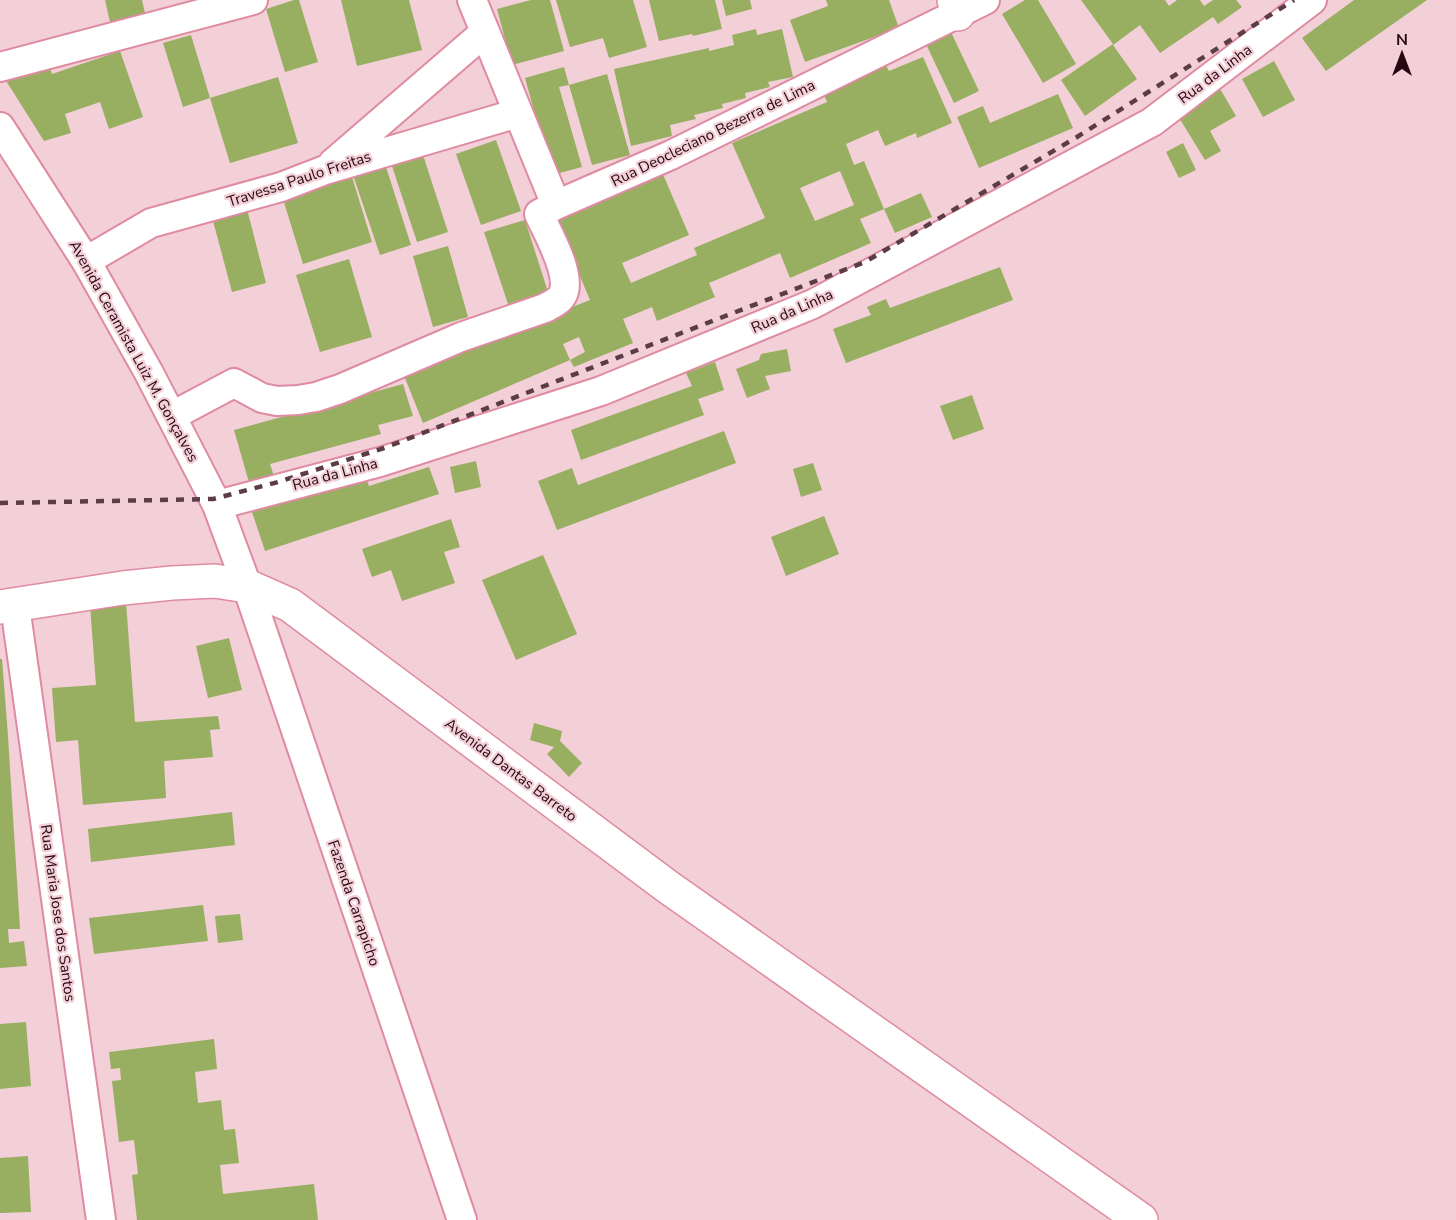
<svg xmlns="http://www.w3.org/2000/svg" width="1456" height="1220" viewBox="0 0 1456 1220" font-family="'Nunito Sans',sans-serif">
<style>
.building{fill:#98ae61;fill-rule:evenodd}
.lines{fill:none;stroke-linecap:round;stroke-linejoin:round}
.street-casing{stroke:#df8ba2;stroke-width:32}
.secondary-casing{stroke:#df8ba2;stroke-width:36}
.street{stroke:#fff;stroke-width:28}
.secondary{stroke:#fff;stroke-width:33}
.rail{stroke:#5c3c46;stroke-width:4.5;stroke-dasharray:8 8;stroke-linecap:butt}
.labels{text-anchor:middle;stroke-width:4.5;stroke-linejoin:round;paint-order:stroke}
.street-label{font-size:15px;fill:#260812;stroke:#f3cfd8}
</style>
<rect width="100%" height="100%" fill="#f3cfd8"/>
<path class="building" d="M 105,0 L 142,0 L 145,13 L 110,22 Z
M 294,0 L 299,0 L 318,62 L 285,72 L 266,9 Z
M 341,0 L 409,0 L 422,50 L 357,66 Z
M 531,0 L 550,0 L 564,51 L 512,65 L 497,9 Z
M 556,0 L 633,0 L 647,47 L 609,58 L 603,38 L 570,47 Z
M 649,0 L 715,0 L 722,29 L 693,36 L 692,34 L 659,41 Z
M 722,0 L 750,0 L 752,9 L 726,16 Z
M 826,0 L 889,0 L 899,28 L 805,62 L 790,20 L 828,6 Z
M 1025,0 L 1038,0 L 1076,64 L 1043,83 L 1002,14 Z
M 1081,0 L 1165,0 L 1169,6 L 1177,0 L 1200,0 L 1204,6 L 1213,0 L 1236,0 L 1242,7 L 1218,24 L 1213,17 L 1160,53 L 1140,25 L 1113,45 L 1137,79 L 1085,116 L 1061,80 L 1113,44 Z
M 1354,0 L 1427,0 L 1326,71 L 1302,38 Z
M 756,29 L 757,35 L 782,29 L 793,77 L 768,82 L 770,87 L 745,93 L 746,98 L 722,104 L 723,108 L 694,115 L 696,119 L 670,125 L 672,136 L 631,146 L 614,69 L 709,48 L 709,51 L 734,45 L 732,35 Z
M 950,30 L 979,91 L 954,103 L 925,42 Z
M 191,35 L 210,98 L 278,77 L 298,143 L 230,163 L 210,98 L 183,107 L 163,43 Z
M 120,51 L 143,117 L 109,129 L 100,102 L 65,114 L 71,133 L 44,141 L 3,76 L 48,61 L 52,74 Z
M 923,57 L 952,123 L 917,138 L 916,133 L 885,146 L 878,130 L 846,144 L 854,165 L 864,161 L 884,209 L 860,219 L 871,243 L 790,278 L 780,253 L 709,283 L 715,297 L 657,321 L 652,307 L 623,319 L 633,343 L 574,367 L 570,360 L 585,352 L 579,337 L 563,344 L 570,360 L 423,423 L 403,373 L 590,300 L 555,217 L 662,172 L 689,235 L 622,263 L 631,283 L 697,255 L 694,248 L 765,218 L 732,143 L 827,102 L 823,93 L 886,65 L 889,71 ZM 840,171 L 854,205 L 815,221 L 800,188 Z
M 1274,61 L 1295,100 L 1263,117 L 1242,79 Z
M 564,67 L 569,85 L 559,87 L 582,167 L 552,175 L 525,78 Z
M 607,74 L 630,155 L 592,165 L 569,85 Z
M 1219,87 L 1236,116 L 1210,131 L 1221,151 L 1205,160 L 1178,116 Z
M 1058,94 L 1073,128 L 979,168 L 957,117 L 983,106 L 990,123 Z
M 496,140 L 521,211 L 481,225 L 456,154 Z
M 1183,143 L 1196,170 L 1179,178 L 1166,152 Z
M 423,155 L 448,232 L 417,242 L 392,166 Z
M 386,167 L 411,245 L 380,255 L 354,178 Z
M 352,177 L 372,242 L 303,264 L 283,199 Z
M 921,193 L 932,217 L 895,233 L 884,209 Z
M 247,209 L 266,283 L 232,292 L 212,217 Z
M 525,220 L 548,292 L 508,304 L 484,232 Z
M 448,246 L 468,317 L 433,327 L 413,256 Z
M 349,259 L 372,337 L 320,352 L 296,275 Z
M 1000,267 L 1013,300 L 846,363 L 833,329 L 871,315 L 867,307 L 886,299 L 890,308 Z
M 787,349 L 791,371 L 765,376 L 770,389 L 747,398 L 736,369 L 759,360 L 761,354 Z
M 715,362 L 724,390 L 698,399 L 704,415 L 581,460 L 571,430 L 692,386 L 686,373 Z
M 403,384 L 413,416 L 378,425 L 381,434 L 270,464 L 275,479 L 250,486 L 234,430 Z
M 972,395 L 984,429 L 953,440 L 940,406 Z
M 724,431 L 736,463 L 557,530 L 538,481 L 572,468 L 578,485 Z
M 476,461 L 481,487 L 455,493 L 450,467 Z
M 813,463 L 822,490 L 801,497 L 793,469 Z
M 429,467 L 439,494 L 265,551 L 252,512 L 365,475 L 369,486 Z
M 824,516 L 839,554 L 786,576 L 771,537 Z
M 451,519 L 460,547 L 444,552 L 455,583 L 402,601 L 391,570 L 372,577 L 362,549 Z
M 543,555 L 577,634 L 516,660 L 482,580 Z
M 126,602 L 135,722 L 218,716 L 220,729 L 210,730 L 213,757 L 164,761 L 166,798 L 83,805 L 78,740 L 56,742 L 52,688 L 96,685 L 90,605 Z
M 229,638 L 242,690 L 208,698 L 196,646 Z
M 0,659 L 2,659 L 8,736 L 20,929 L 8,929 L 9,943 L 24,941 L 27,966 L 0,968 Z
M 534,723 L 562,731 L 560,741 L 582,763 L 569,777 L 547,754 L 554,747 L 530,740 Z
M 232,812 L 235,845 L 91,862 L 88,829 Z
M 203,905 L 208,941 L 94,954 L 89,918 Z
M 240,914 L 243,940 L 218,943 L 215,916 Z
M 26,1022 L 31,1086 L 0,1089 L 0,1024 Z
M 214,1039 L 217,1069 L 195,1072 L 198,1103 L 221,1100 L 224,1130 L 235,1129 L 239,1163 L 220,1165 L 223,1194 L 314,1184 L 318,1220 L 137,1220 L 132,1175 L 138,1174 L 134,1140 L 119,1142 L 112,1081 L 121,1080 L 120,1068 L 111,1069 L 109,1052 Z
M 28,1156 L 31,1212 L 0,1213 L 0,1158 Z"/>
<g class="lines">
<defs>
<path id="street" d="M 472,0 L 556,205 L 671,155 L 985,0
M 0,67 L 253,0
M 0,127 L 86,261 L 149,373 L 217,505 L 247,586 L 462,1220
M 333,163 L 485,32
M 86,261 L 151,223 L 281,187 L 325,170 L 518,113
M 172,416 L 234,383 L 262,398 L 277,401 L 298,400 L 316,397 L 340,389 L 461,337 L 545,308 C 552,304 560,301 563,294 C 572,274 547,232 539,214 L 556,205
M 217,505 L 380,462 L 601,391 L 813,304 L 1152,122 L 1312,0
M 15,606 L 101,1220"/>
<path id="secondary" d="M 954,0 L 958,14
M 0,607 L 123,588 L 172,583 L 215,581 L 247,586 L 290,605 L 668,887 L 1141,1220"/>
</defs>
<use href="#street" class="street-casing"/>
<use href="#secondary" class="secondary-casing"/>
<use href="#street" class="street"/>
<use href="#secondary" class="secondary"/>
<path class="rail" d="M 0,503 L 213,499 L 278,482 L 384,448 L 865,262 L 1077,137 L 1294,0"/>
</g>
<g class="labels">
<g class="street-label">
<text transform="translate(1215 74) rotate(-37)" y="5">Rua da Linha</text>
<text transform="translate(713 133) rotate(-26)" y="5">Rua Deocleciano Bezerra de Lima</text>
<text transform="translate(299 179) rotate(-18)" y="5">Travessa Paulo Freitas</text>
<text transform="translate(792 311) rotate(-24)" y="5">Rua da Linha</text>
<text transform="translate(134 351) rotate(61)" y="5">Avenida Ceramista Luiz M. Gonçalves</text>
<text transform="translate(335 474) rotate(-15)" y="5">Rua da Linha</text>
<text transform="translate(511 770) rotate(37)" y="5">Avenida Dantas Barreto</text>
<text transform="translate(354 903) rotate(71)" y="5">Fazenda Carrapicho</text>
<text transform="translate(58 913) rotate(82)" y="5">Rua Maria Jose dos Santos</text>
</g>
</g>
<g transform="translate(1402 54)" stroke="#f3cfd8" stroke-width="4.5" paint-order="stroke">
<path d="M0-4.5L10 22L0 15L-10 22Z" fill="#260812"/>
<text y="-9" font-size="16" font-weight="bold" text-anchor="middle" fill="#260812">N</text>
</g>
</svg>
